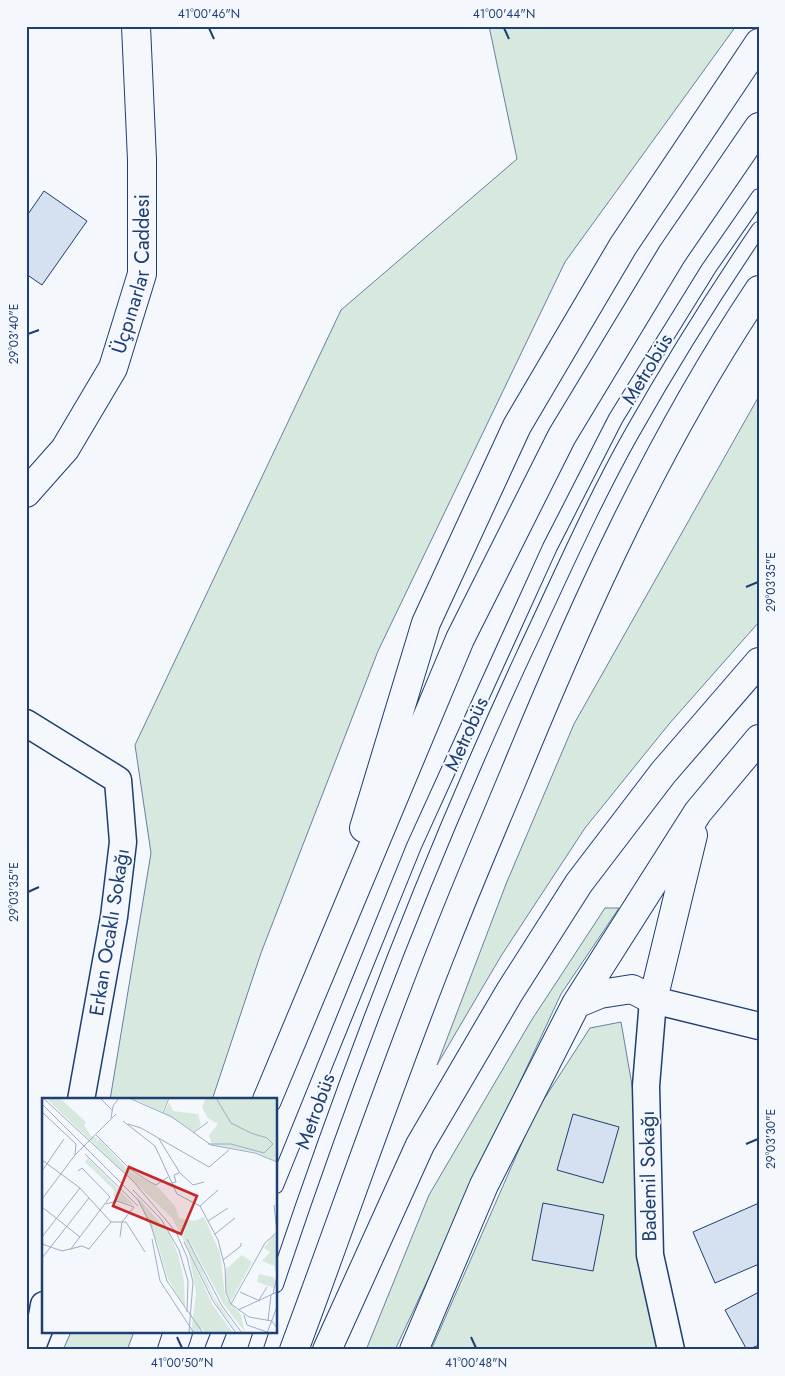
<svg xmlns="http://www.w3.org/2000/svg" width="785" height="1376" viewBox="0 0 785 1376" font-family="Jost,sans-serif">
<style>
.green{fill:#d7e8df;stroke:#687fa3}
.building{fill:#d5e0f0;stroke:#1d3f73}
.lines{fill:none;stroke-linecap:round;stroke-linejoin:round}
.service-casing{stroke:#1d3f73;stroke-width:16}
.minor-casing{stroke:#1d3f73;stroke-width:29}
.tertiary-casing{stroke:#1d3f73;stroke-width:30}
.trunk-casing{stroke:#1d3f73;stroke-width:30}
.service{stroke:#f4f7fb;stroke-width:14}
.minor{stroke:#f4f7fb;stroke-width:26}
.tertiary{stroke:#f4f7fb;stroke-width:28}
.trunk{stroke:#f4f7fb;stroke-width:28}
.ticks{fill:none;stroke:#1d3f73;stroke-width:2}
.labels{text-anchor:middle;stroke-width:4;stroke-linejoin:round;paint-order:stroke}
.street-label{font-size:20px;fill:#1d3f73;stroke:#f4f7fb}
.inset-road{fill:none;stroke:#9eadc5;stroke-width:1}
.view{fill:#c62828;fill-opacity:0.15;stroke:#c62828;stroke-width:2.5}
.inset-edge{fill:none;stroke:#1d3f73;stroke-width:2.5}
.neatline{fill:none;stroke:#1d3f73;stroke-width:2}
.ticks-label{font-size:12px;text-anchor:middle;fill:#1d3f73}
</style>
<rect width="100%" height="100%" fill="#f4f7fb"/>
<path class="green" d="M 489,26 L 736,26 L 565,262 L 378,651 L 261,953 L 212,1100 L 110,1100 L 151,853 L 135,745 L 341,310 L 517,159 Z
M 759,396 L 759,622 L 669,724 L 585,828 L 501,956 L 437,1065 L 506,884 L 574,724 Z
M 605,908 L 619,908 L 561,994 L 395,1350 L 366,1350 L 429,1195 L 531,1021 Z
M 621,1022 L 674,1326 L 660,1350 L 431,1350 L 535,1113 L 590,1028 Z
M 71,1332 L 134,1332 L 127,1350 L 63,1350 Z"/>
<path class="building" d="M 44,191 L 87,221 L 42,285 L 26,274 L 26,217 Z
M 573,1114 L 619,1127 L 603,1183 L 557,1170 Z
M 543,1203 L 604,1215 L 593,1271 L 532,1260 Z
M 759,1203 L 759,1264 L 715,1283 L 693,1232 Z
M 759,1292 L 759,1345 L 747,1350 L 725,1310 Z"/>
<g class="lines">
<defs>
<path id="service" d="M 276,1186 L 414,846 L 550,547 L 616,418 L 709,268 L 759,196
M 276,1285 C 348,1070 429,859 524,654 C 559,580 592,504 632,433 C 671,364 714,295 759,229
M 212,1350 L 219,1332
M 255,1350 L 261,1332"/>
<path id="minor" d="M 26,723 L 118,780 L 123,842 L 114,917 L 81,1100
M 31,1350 L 40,1327 L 44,1305
M 671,1350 L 650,1255 L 646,1086 L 653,1000 L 759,1026"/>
<g id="tertiary">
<path id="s1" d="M 26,493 L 65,449 L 113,368 L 142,274 L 142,160 L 136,26"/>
</g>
<path id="trunk" d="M 364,828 L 426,623 L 517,426 L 623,246 L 759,43
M 576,1004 L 600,994 L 632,989 L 653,1000 L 693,835
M 267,1100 L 460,639 L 562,436 L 672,254 L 759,127
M 172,1350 L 178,1332
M 294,1350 C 345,1213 392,1075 446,940 C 468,884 492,828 515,773 C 584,605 658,441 759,290
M 327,1350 L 420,1145 L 509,993 L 579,883 L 663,773 L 759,662
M 414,1350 L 484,1185 L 576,1004 L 698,812 L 759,739"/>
</defs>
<use href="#service" class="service-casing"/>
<use href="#minor" class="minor-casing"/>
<use href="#tertiary" class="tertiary-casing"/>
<use href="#trunk" class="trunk-casing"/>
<use href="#service" class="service"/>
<use href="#minor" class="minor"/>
<use href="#tertiary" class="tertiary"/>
<use href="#trunk" class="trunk"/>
</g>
<path class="ticks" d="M 209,28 L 214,39M 504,28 L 509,39M 28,334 L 39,330M 746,587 L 758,582M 28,892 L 39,887M 746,1144 L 758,1139M 177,1337 L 182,1348M 471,1337 L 476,1348"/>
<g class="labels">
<g class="street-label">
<text dy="7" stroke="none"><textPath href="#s1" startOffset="250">Üçpınarlar Caddesi</textPath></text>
<text transform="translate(647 369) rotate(-59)" y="7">Metrobüs</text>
<text transform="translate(466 734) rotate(-66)" y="7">Metrobüs</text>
<text transform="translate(109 932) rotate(-81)" y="7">Erkan Ocaklı Sokağı</text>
<text transform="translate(315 1111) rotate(-70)" y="7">Metrobüs</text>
<text transform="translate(648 1176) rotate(-91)" y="7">Bademil Sokağı</text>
</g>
</g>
<g transform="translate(42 1098)">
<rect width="235" height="235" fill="#f4f7fb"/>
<path d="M 4,0 L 17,0 L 22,4 L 44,24 L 42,27 L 49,38 L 55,40 L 54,44 L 57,41 L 88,74 L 116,89 L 133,108 L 137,120 L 152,123 L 162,119 L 178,155 L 183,198 L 199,217 L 203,234 L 182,207 L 146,140 L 172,199 L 197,235 L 176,209 L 130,120 ZM 90,0 L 126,0 L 120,14 ZM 164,0 L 235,0 L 235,64 L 213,54 L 170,47 L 167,37 L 176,26 L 166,20 L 160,9 ZM 127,4 L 131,13 L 156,16 L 159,27 L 152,34 L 122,15 ZM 46,60 L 92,107 L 76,103 L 71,97 L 73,93 L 43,64 ZM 94,97 L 127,135 L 136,156 L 142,183 L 143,209 L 126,181 L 115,144 ZM 232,136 L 235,140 L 235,177 L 232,168 L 220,163 L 228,154 L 222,150 ZM 147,155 L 170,206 L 191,235 L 164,235 L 159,230 L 159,235 L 149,235 L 154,195 ZM 200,157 L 210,164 L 189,203 L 184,195 L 184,171 ZM 217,176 L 231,179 L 234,183 L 232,190 L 215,184 Z" fill="#d7e8df"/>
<path class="inset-road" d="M 1,0 L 91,83 L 134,134 L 145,159 L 151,184 L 147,235M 58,0 L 70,12M 87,0 L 130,19 L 169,47 L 213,55 L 235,64M 0,6 L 96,102 L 109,127 L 125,183 L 161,235M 0,14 L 34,46 L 33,57M 121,15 L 127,0M 69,20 L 71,8 L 77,0M 81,23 L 113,48 L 135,96 L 158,108 L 176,142 L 183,169 L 184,195 L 189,206 L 207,219 L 230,223 L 235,230M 86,26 L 99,30 L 167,69 L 187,52M 151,35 L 166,24M 54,37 L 89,72 L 108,84 L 114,87 L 126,79M 117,41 L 138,75 L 151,87 L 162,84M 166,46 L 189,46 L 222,55 L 231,46 L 225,40 L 209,35 L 189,25 L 174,0M 43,56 L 96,108M 0,62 L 38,90 L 69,124M 0,73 L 22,41M 130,85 L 134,84 L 132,77 L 137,75M 91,92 L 119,121 L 137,152 L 146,183 L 145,214M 0,101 L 33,57 L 74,16M 64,106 L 75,103 L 92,109 L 80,124M 232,107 L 235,134M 158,108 L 176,92M 0,109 L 38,139M 166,123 L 186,110M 173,136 L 193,120M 0,139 L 38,90M 78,139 L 80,124M 110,141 L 118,183 L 152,235M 145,141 L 180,208 L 200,235M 142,144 L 171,203 L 194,235M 0,146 L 20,153 L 40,148 L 47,151 L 69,124 L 84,124 L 103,154M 28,152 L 68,99 L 40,70 L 36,73M 0,160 L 47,100M 181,162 L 199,148 L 199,145M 198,194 L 218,203M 231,196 L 235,179M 217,202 L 225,189M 189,206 L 223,145 L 235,134M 196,212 L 235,194M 202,217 L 205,227 L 225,234M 226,223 L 229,197M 225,235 L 235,209"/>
<path class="view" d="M 87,69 L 155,98 L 139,136 L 71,108 Z"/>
<rect width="235" height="235" class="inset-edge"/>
</g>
<rect width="785" height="1376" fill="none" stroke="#f4f7fb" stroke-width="55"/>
<rect x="28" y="28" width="730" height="1320" class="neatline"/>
<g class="ticks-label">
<text x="209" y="18">41°00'46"N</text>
<text x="504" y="18">41°00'44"N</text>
<text transform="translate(14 334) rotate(-90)" y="4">29°03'40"E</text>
<text transform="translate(771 582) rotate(-90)" y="4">29°03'35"E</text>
<text transform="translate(14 892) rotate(-90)" y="4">29°03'35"E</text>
<text transform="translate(771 1139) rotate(-90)" y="4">29°03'30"E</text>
<text x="182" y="1367">41°00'50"N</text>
<text x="476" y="1367">41°00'48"N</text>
</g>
</svg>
